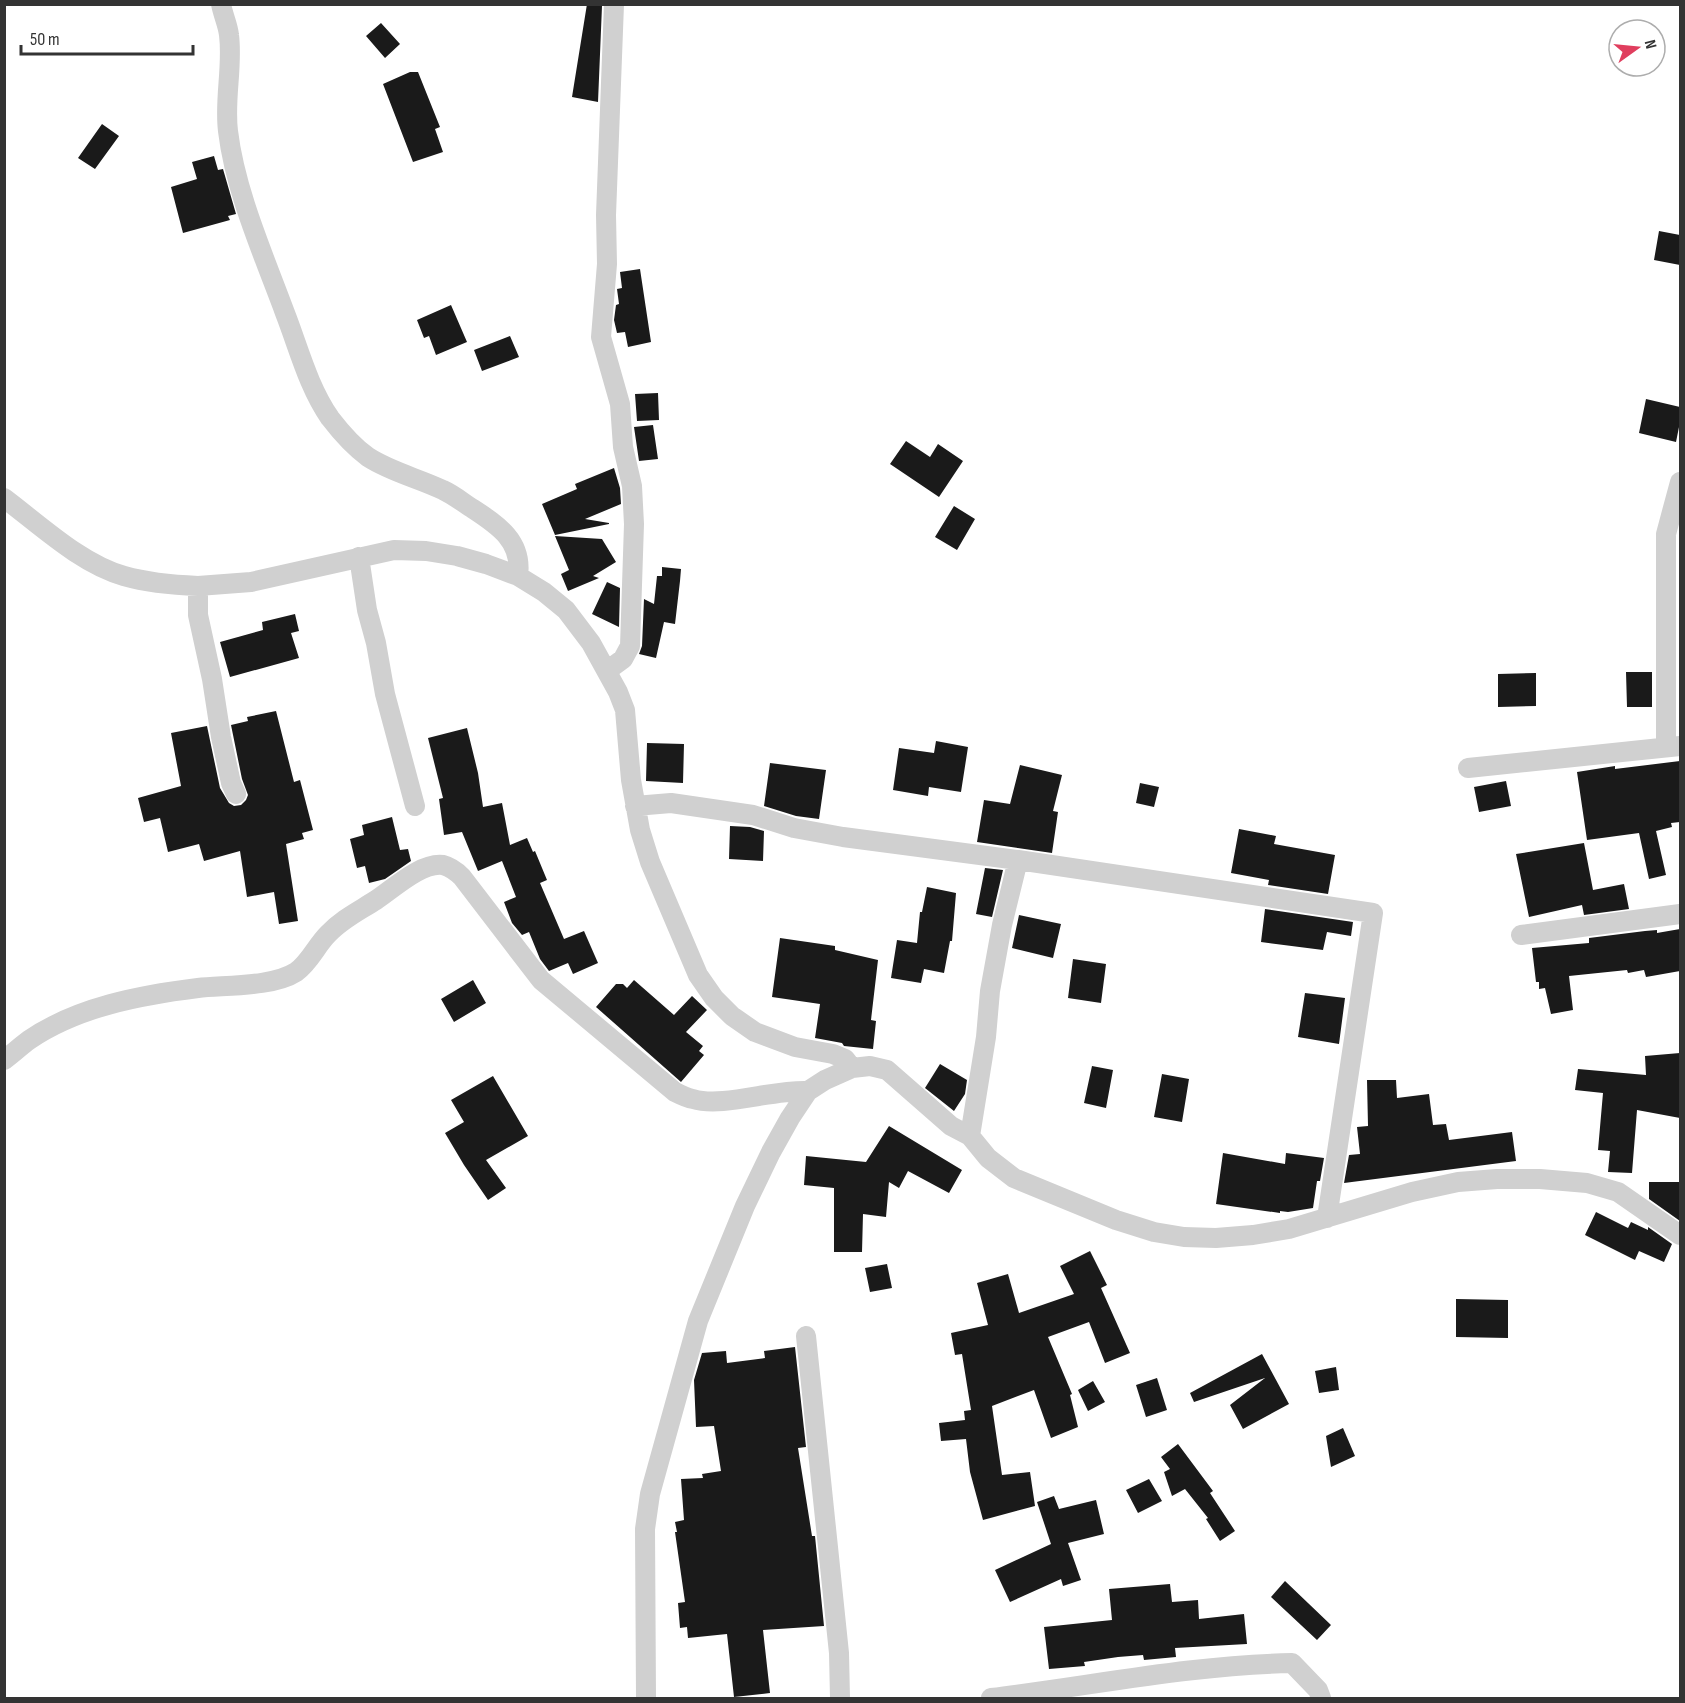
<svg xmlns="http://www.w3.org/2000/svg" width="1685" height="1703" viewBox="0 0 1685 1703" font-family="'Sofia Sans Condensed',sans-serif">
<style>
.building{fill:#1a1a1a}
.lines{fill:none;stroke-linecap:round;stroke-linejoin:round}
.street{stroke:#d0d0d0;stroke-width:20}
</style>
<rect width="100%" height="100%" fill="#fff"/>
<path class="building" d="M 587,4 L 602,6 L 598,102 L 572,97 Z
M 381,23 L 400,44 L 385,58 L 366,36 Z
M 410,72 L 418,72 L 440,127 L 435,129 L 443,152 L 413,162 L 383,84 Z
M 102,124 L 119,136 L 95,169 L 78,158 Z
M 214,156 L 218,170 L 223,169 L 236,214 L 228,216 L 230,220 L 183,233 L 171,187 L 197,179 L 192,162 Z
M 1659,231 L 1680,235 L 1680,265 L 1654,260 Z
M 640,269 L 651,342 L 628,347 L 625,332 L 617,333 L 614,320 L 616,305 L 619,304 L 617,289 L 622,288 L 620,272 Z
M 451,305 L 467,342 L 436,355 L 429,336 L 424,338 L 417,320 Z
M 510,336 L 519,357 L 482,371 L 474,350 Z
M 658,393 L 659,420 L 637,421 L 635,394 Z
M 1646,399 L 1680,407 L 1680,422 L 1676,442 L 1639,433 Z
M 653,425 L 658,459 L 639,461 L 634,427 Z
M 906,441 L 930,457 L 938,444 L 963,461 L 939,497 L 890,464 Z
M 614,468 L 620,488 L 621,504 L 585,519 L 609,523 L 609,524 L 555,535 L 542,504 L 577,489 L 575,484 Z
M 954,506 L 975,519 L 957,550 L 935,537 Z
M 555,536 L 602,539 L 616,562 L 593,576 L 599,578 L 568,591 L 561,574 L 569,570 Z
M 662,567 L 681,569 L 680,581 L 675,624 L 664,622 L 656,658 L 639,654 L 642,646 L 644,599 L 654,604 L 657,576 L 662,576 Z
M 607,582 L 620,588 L 619,627 L 592,614 Z
M 295,614 L 299,631 L 291,633 L 299,658 L 230,677 L 220,642 L 263,630 L 262,622 Z
M 1626,672 L 1652,672 L 1652,707 L 1627,707 Z
M 1536,673 L 1536,706 L 1498,707 L 1498,674 Z
M 276,711 L 294,782 L 300,780 L 313,830 L 302,833 L 304,839 L 286,844 L 298,921 L 279,924 L 274,892 L 247,897 L 240,851 L 204,861 L 199,844 L 168,852 L 160,818 L 144,822 L 138,798 L 181,786 L 171,733 L 207,726 L 220,788 L 229,803 L 234,806 L 241,805 L 246,800 L 248,795 L 242,779 L 231,725 L 248,721 L 247,717 Z
M 467,728 L 478,773 L 483,807 L 502,803 L 510,845 L 527,838 L 533,852 L 535,851 L 547,880 L 540,883 L 564,939 L 584,931 L 598,963 L 573,974 L 568,963 L 549,971 L 540,959 L 529,932 L 522,935 L 512,923 L 504,902 L 516,897 L 502,861 L 478,871 L 462,832 L 444,835 L 439,799 L 443,798 L 428,738 Z
M 936,741 L 968,747 L 961,792 L 929,787 L 928,796 L 893,790 L 899,748 L 934,753 Z
M 647,743 L 684,744 L 683,783 L 646,781 Z
M 1680,761 L 1680,822 L 1671,823 L 1672,827 L 1656,831 L 1666,875 L 1649,879 L 1639,833 L 1587,840 L 1577,772 L 1615,766 L 1615,769 Z
M 770,763 L 826,770 L 819,819 L 796,816 L 764,806 Z
M 1020,765 L 1062,775 L 1053,811 L 1058,812 L 1052,853 L 977,842 L 984,800 L 1010,804 Z
M 1506,781 L 1511,806 L 1479,812 L 1474,787 Z
M 1140,783 L 1159,787 L 1154,807 L 1136,803 Z
M 392,817 L 400,850 L 408,849 L 411,861 L 385,879 L 369,883 L 365,866 L 357,868 L 350,839 L 364,835 L 362,825 Z
M 730,826 L 750,827 L 764,831 L 763,861 L 729,859 Z
M 1239,829 L 1276,836 L 1274,844 L 1335,855 L 1328,894 L 1268,885 L 1269,880 L 1231,873 Z
M 1584,843 L 1593,890 L 1624,884 L 1629,909 L 1584,915 L 1582,905 L 1529,917 L 1516,854 Z
M 985,868 L 1003,870 L 992,917 L 976,914 Z
M 927,887 L 956,893 L 952,941 L 950,941 L 944,973 L 924,969 L 921,983 L 891,978 L 897,940 L 917,943 L 920,912 L 922,912 Z
M 1265,909 L 1353,922 L 1351,936 L 1327,932 L 1323,950 L 1261,942 Z
M 1019,915 L 1061,924 L 1053,958 L 1012,948 Z
M 1680,929 L 1680,971 L 1646,977 L 1644,970 L 1628,973 L 1627,970 L 1569,976 L 1573,1010 L 1551,1014 L 1545,988 L 1539,989 L 1539,982 L 1536,982 L 1532,948 L 1589,943 L 1589,938 L 1645,931 L 1657,930 L 1657,933 Z
M 780,938 L 835,946 L 835,950 L 878,960 L 871,1020 L 876,1021 L 873,1049 L 844,1046 L 842,1043 L 815,1038 L 820,1004 L 772,997 Z
M 1073,959 L 1106,964 L 1101,1003 L 1068,998 Z
M 473,980 L 486,1003 L 454,1022 L 441,999 Z
M 634,980 L 674,1015 L 692,996 L 707,1010 L 686,1032 L 703,1046 L 699,1051 L 704,1055 L 681,1082 L 596,1007 L 616,984 L 623,984 L 627,988 Z
M 1305,993 L 1345,998 L 1339,1044 L 1298,1037 Z
M 1680,1053 L 1680,1118 L 1637,1110 L 1632,1173 L 1608,1172 L 1610,1151 L 1598,1150 L 1603,1093 L 1575,1090 L 1578,1069 L 1646,1075 L 1645,1056 Z
M 940,1064 L 967,1080 L 965,1094 L 954,1111 L 925,1088 Z
M 1092,1066 L 1113,1070 L 1106,1108 L 1084,1103 Z
M 1162,1074 L 1189,1079 L 1182,1122 L 1154,1117 Z
M 493,1076 L 528,1136 L 486,1160 L 506,1188 L 488,1200 L 464,1165 L 445,1133 L 464,1122 L 451,1100 Z
M 1367,1080 L 1396,1080 L 1397,1098 L 1429,1094 L 1433,1125 L 1446,1124 L 1449,1140 L 1512,1132 L 1516,1161 L 1344,1183 L 1349,1155 L 1360,1154 L 1357,1127 L 1368,1126 Z
M 889,1126 L 962,1170 L 949,1193 L 908,1171 L 899,1188 L 889,1182 L 886,1217 L 863,1214 L 862,1252 L 834,1252 L 834,1188 L 804,1185 L 806,1156 L 866,1162 Z
M 1223,1153 L 1285,1164 L 1286,1153 L 1324,1158 L 1320,1181 L 1317,1181 L 1313,1208 L 1288,1212 L 1280,1211 L 1280,1213 L 1216,1204 Z
M 1649,1182 L 1680,1182 L 1680,1221 L 1649,1199 Z
M 1596,1212 L 1628,1228 L 1631,1222 L 1648,1230 L 1648,1227 L 1672,1244 L 1664,1262 L 1639,1251 L 1635,1260 L 1585,1235 Z
M 1090,1251 L 1107,1285 L 1101,1288 L 1130,1353 L 1105,1363 L 1089,1322 L 1048,1337 L 1072,1394 L 1070,1395 L 1078,1427 L 1051,1438 L 1034,1390 L 992,1406 L 1002,1475 L 1030,1472 L 1035,1506 L 983,1520 L 970,1472 L 966,1439 L 941,1441 L 939,1423 L 965,1420 L 964,1411 L 971,1410 L 962,1354 L 955,1355 L 951,1333 L 988,1325 L 977,1283 L 1008,1274 L 1019,1313 L 1074,1294 L 1060,1266 Z
M 887,1264 L 892,1288 L 870,1292 L 865,1268 Z
M 1456,1299 L 1508,1300 L 1508,1338 L 1456,1337 Z
M 795,1347 L 806,1447 L 798,1448 L 812,1536 L 815,1536 L 824,1626 L 763,1630 L 770,1693 L 734,1697 L 727,1634 L 688,1638 L 687,1627 L 680,1628 L 678,1603 L 685,1602 L 675,1532 L 677,1532 L 675,1522 L 684,1520 L 681,1479 L 703,1478 L 702,1474 L 721,1471 L 714,1426 L 696,1427 L 694,1380 L 702,1353 L 726,1351 L 727,1363 L 765,1358 L 764,1351 Z
M 1262,1354 L 1289,1404 L 1243,1429 L 1230,1405 L 1265,1378 L 1194,1402 L 1190,1393 Z
M 1336,1367 L 1339,1390 L 1319,1393 L 1315,1371 Z
M 1157,1378 L 1167,1410 L 1146,1417 L 1136,1385 Z
M 1093,1381 L 1105,1402 L 1088,1411 L 1078,1390 Z
M 1343,1428 L 1355,1456 L 1331,1467 L 1326,1436 Z
M 1178,1444 L 1213,1491 L 1210,1493 L 1235,1531 L 1220,1541 L 1206,1519 L 1208,1518 L 1185,1489 L 1172,1496 L 1164,1472 L 1170,1469 L 1161,1457 Z
M 1149,1479 L 1162,1501 L 1138,1513 L 1126,1490 Z
M 1054,1496 L 1059,1509 L 1096,1500 L 1104,1534 L 1068,1543 L 1081,1580 L 1063,1586 L 1061,1579 L 1010,1602 L 995,1570 L 1051,1544 L 1037,1502 Z
M 1285,1581 L 1331,1625 L 1317,1640 L 1271,1597 Z
M 1170,1584 L 1172,1602 L 1198,1600 L 1199,1619 L 1244,1614 L 1247,1644 L 1175,1648 L 1176,1657 L 1144,1660 L 1143,1655 L 1118,1657 L 1084,1662 L 1085,1666 L 1049,1669 L 1044,1627 L 1112,1620 L 1109,1589 Z"/>
<g class="lines">
<path class="street" d="M 221,4 C 223,15 228,25 229,35 C 233,67 224,99 228,131 C 235,191 264,256 285,313 C 299,349 308,386 330,418 C 340,431 354,447 368,457 C 391,472 418,478 443,490 C 452,494 461,501 470,507 C 496,524 523,540 518,576
M 4,498 C 40,525 81,564 124,576 C 149,583 172,585 198,586
M 359,557 L 367,610 L 376,643 L 385,694 L 415,806
M 608,670 L 623,659 L 630,646 L 634,524 L 632,486 L 623,447 L 620,404 L 601,337 L 607,264 L 606,215 L 614,4
M 1666,747 L 1666,534 L 1680,482
M 1468,768 L 1680,746
M 236,794 L 231,783 L 221,737 L 212,679 L 198,615 L 198,586 L 251,582 L 394,550 L 426,551 L 457,556 L 486,564 L 518,576 L 544,592 L 566,610 L 591,643 L 618,692 L 625,710 L 631,780 L 640,830 L 650,862 L 698,975 L 714,998 L 732,1016 L 755,1032 L 795,1047 L 833,1054 L 845,1059 L 852,1068
M 635,806 L 671,803 L 753,815 L 794,828 L 843,837 L 1018,860 L 1002,925 L 990,991 L 986,1037 L 970,1136
M 1018,860 L 1373,913 L 1327,1218
M 1521,935 L 1680,914
M 4,1060 C 13,1053 21,1046 29,1040 C 77,1007 141,995 198,988 C 225,985 273,987 296,972 C 310,962 316,946 328,934 C 342,919 359,911 376,900 C 393,889 421,862 443,865 C 451,867 457,872 462,877 L 541,980 L 675,1092 C 681,1095 687,1098 693,1099 C 723,1108 774,1089 808,1091
M 806,1336 L 839,1653 L 840,1698
M 646,1698 L 645,1529 L 650,1494 L 698,1321 L 745,1206 L 771,1152 L 790,1118 L 808,1091 L 825,1080 L 852,1068 L 870,1066 L 887,1070 L 951,1126 L 970,1136 L 988,1158 L 1014,1178 L 1116,1220 L 1154,1232 L 1184,1237 L 1216,1238 L 1253,1235 L 1289,1229 L 1412,1192 L 1458,1182 L 1497,1179 L 1540,1179 L 1587,1183 L 1618,1192 L 1680,1235
M 991,1698 C 1091,1686 1191,1665 1292,1663 L 1318,1690 L 1321,1698"/>
</g>
<rect width="1685" height="1703" fill="none" stroke="#333333" stroke-width="12"/>
<g transform="translate(1637 48) rotate(75)"><circle r="28" fill="#ffffff" stroke="#adadad" stroke-width="1.5"/>
<path d="M0-4.5L10 22L0 15L-10 22Z" fill="#e03e5e"/>
<text y="-9" font-size="16" font-weight="bold" text-anchor="middle" fill="#333333">N</text>
</g>
<path d="M21 45v9h172v-9" fill="none" stroke="#333333" stroke-width="3"/>
<text x="30" y="45" font-size="18" fill="#333333" stroke="#ffffff" stroke-width="4.5" paint-order="stroke">50 m</text>
</svg>
